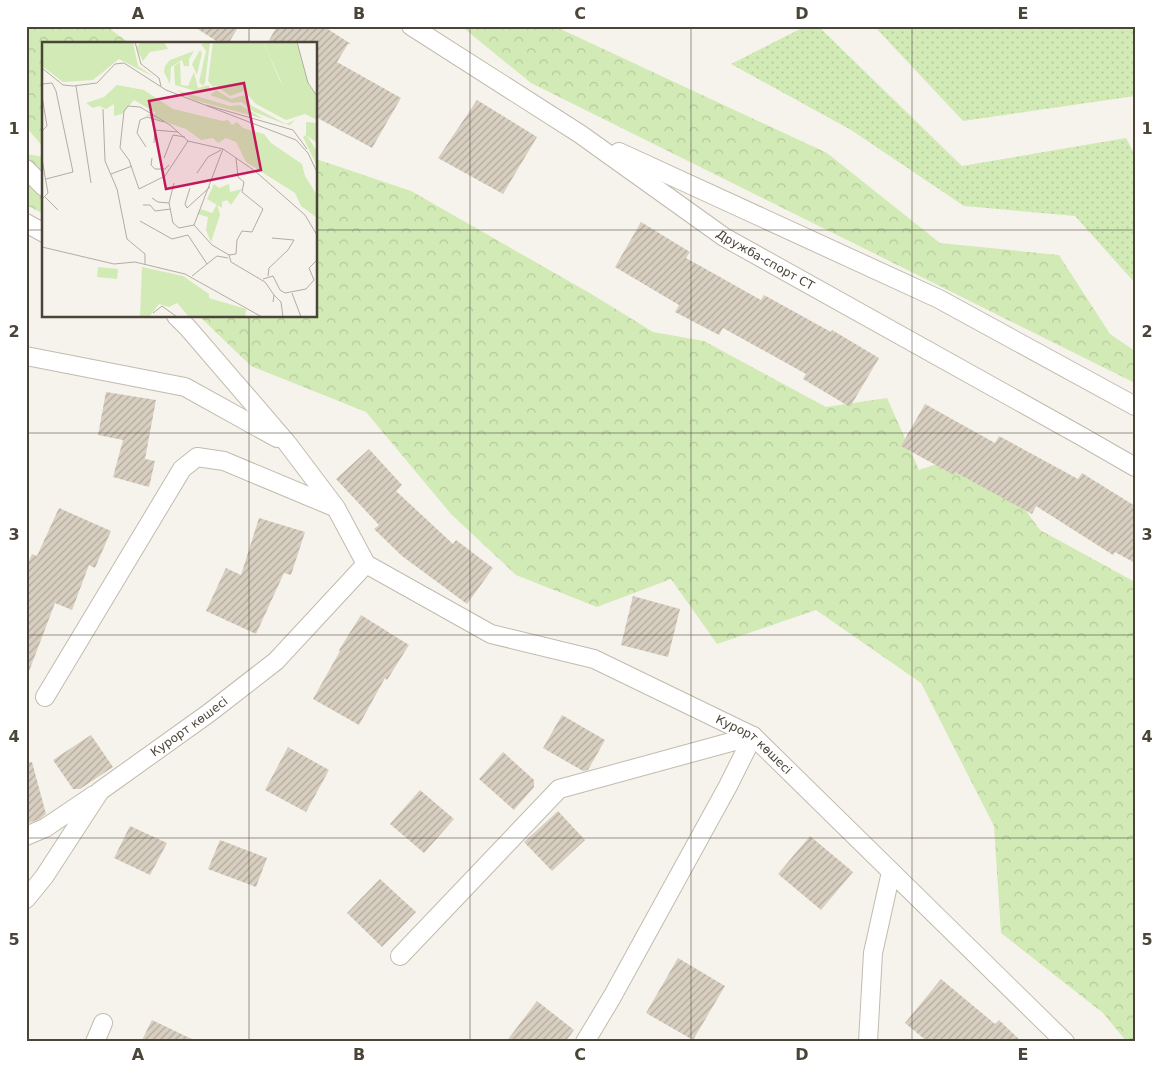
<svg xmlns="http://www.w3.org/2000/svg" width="1161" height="1068" viewBox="0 0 1161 1068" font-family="'DejaVu Sans',sans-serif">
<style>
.grass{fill:url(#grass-dots)}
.forest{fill:url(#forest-crowns)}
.building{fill:url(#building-hatch)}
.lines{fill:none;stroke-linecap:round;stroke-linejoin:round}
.minor-casing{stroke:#c2bbae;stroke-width:20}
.minor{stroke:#fff;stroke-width:18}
.grid{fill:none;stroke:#4b4439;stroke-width:1;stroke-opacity:0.55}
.labels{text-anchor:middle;stroke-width:4.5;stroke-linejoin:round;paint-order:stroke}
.street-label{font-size:12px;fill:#4b4439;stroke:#fff}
.inset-road{fill:none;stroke:#b2ada4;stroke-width:1}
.view{fill:#c2185b;fill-opacity:0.15;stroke:#c2185b;stroke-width:2.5}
.inset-edge{fill:none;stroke:#4b4439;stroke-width:2.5}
.neatline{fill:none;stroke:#4b4439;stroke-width:2}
.grid-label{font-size:16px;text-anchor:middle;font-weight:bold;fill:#4b4439}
</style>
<defs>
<pattern id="grass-dots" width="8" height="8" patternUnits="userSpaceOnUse" patternTransform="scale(1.25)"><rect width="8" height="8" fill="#d2eab5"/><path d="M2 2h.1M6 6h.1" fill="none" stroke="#b6ca9c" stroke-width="1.8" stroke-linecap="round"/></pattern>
<pattern id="forest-crowns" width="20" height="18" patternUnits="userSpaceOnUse" patternTransform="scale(1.25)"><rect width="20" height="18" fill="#d2eab5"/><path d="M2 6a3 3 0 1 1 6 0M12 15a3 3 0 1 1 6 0" fill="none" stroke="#b6ca9c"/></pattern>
<pattern id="building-hatch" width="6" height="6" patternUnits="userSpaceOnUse" patternTransform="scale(1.25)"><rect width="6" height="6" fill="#d8cfc1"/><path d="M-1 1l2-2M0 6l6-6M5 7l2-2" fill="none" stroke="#b1aa9e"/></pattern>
</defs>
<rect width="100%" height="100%" fill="#f6f3ec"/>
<path class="grass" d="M 806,26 L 818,26 L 962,166 L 1126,138 L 1135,155 L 1135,283 L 1075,216 L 964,206 L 851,130 L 731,64 Z
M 874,26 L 1135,26 L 1135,96 L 963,121 Z"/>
<path class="forest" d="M 26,26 L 108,26 L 114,32 L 131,44 L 44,44 L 44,148 L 26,127 Z
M 461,26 L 554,26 L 827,153 L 940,243 L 1059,255 L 1110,334 L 1135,351 L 1135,383 L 531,83 Z
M 26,154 L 44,157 L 44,214 L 26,205 Z
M 316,159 L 411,191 L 593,295 L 653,332 L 704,341 L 826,407 L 887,398 L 919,470 L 981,449 L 1040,530 L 1135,582 L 1135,1042 L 1127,1042 L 1103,1013 L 1001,933 L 994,826 L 921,683 L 816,610 L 717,644 L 671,579 L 597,607 L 516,575 L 451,514 L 366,412 L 251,366 L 199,316 L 316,316 Z"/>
<path class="building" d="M 193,26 L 239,26 L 228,44 L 221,44 Z
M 277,26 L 323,26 L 351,44 L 348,44 L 337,62 L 401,98 L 372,148 L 316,117 L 316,44 L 267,44 Z
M 477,100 L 537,137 L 503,194 L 438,158 Z
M 641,222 L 690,252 L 686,258 L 761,300 L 764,295 L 831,332 L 832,330 L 879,358 L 850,407 L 803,379 L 806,374 L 723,328 L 719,335 L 675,312 L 679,305 L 615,267 Z
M 106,392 L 156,400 L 145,459 L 155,461 L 149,487 L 113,477 L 123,440 L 98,435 Z
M 925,404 L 995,443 L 999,436 L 1078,479 L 1082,473 L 1135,506 L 1135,563 L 1115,552 L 1113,555 L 1036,506 L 1032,514 L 955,472 L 954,475 L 901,446 Z
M 369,449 L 402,485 L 396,491 L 453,544 L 456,540 L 493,568 L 467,604 L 402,556 L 374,529 L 379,525 L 336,479 Z
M 59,508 L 111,531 L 95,568 L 89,565 L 72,610 L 55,603 L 28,674 L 26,674 L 26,568 L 32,554 L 37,556 Z
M 259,518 L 305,532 L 291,575 L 284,573 L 256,634 L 206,611 L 226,568 L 241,575 Z
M 633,596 L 680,609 L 668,657 L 621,645 Z
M 361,615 L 409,645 L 387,680 L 385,678 L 359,725 L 313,699 L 340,651 L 339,650 Z
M 562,715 L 605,740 L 588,770 L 583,771 L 543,748 Z
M 91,735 L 113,767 L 80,789 L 73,789 L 53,760 Z
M 288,747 L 329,770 L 306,812 L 265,790 Z
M 503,752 L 534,780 L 534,787 L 514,810 L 479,779 Z
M 26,762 L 32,762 L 46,814 L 40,819 L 26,824 Z
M 420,790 L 454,819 L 424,853 L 390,824 Z
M 558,811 L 585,840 L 552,871 L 524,842 Z
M 130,826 L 167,843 L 150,875 L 114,858 Z
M 810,836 L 853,872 L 821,910 L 778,874 Z
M 220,840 L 267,858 L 256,887 L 208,869 Z
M 380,879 L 416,912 L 382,947 L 347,913 Z
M 678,958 L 725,986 L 693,1040 L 646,1013 Z
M 941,979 L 995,1024 L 999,1020 L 1022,1042 L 928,1042 L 905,1023 Z
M 537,1001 L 574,1030 L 565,1042 L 506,1042 Z
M 152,1020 L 198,1042 L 141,1042 Z"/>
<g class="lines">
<defs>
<g id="minor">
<path id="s1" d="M 411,26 L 580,134 L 724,237 L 1081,436 L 1135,467"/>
<path d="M 619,152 L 939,299 L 1135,406"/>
<path d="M 26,169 L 44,187"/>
<path d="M 26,223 L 44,233"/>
<path id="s2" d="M 176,316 L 188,328 L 287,443 L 336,508 L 366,564 L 491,634 L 594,659 L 753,736 L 1065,1042"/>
<path d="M 26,356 L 185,387 L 277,438"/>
<path d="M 45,697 L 182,469 L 197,457 L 224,461 L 334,507"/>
<path d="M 26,836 L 45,828 L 94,795"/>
<path id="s3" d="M 26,899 L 44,877 L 100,791 L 209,713 L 276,661 L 366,564"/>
<path d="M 400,956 L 559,789 L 753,736"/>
<path d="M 95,1042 L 103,1023"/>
<path d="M 585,1042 L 612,997 L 728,786 L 753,736"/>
<path d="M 868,1042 L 873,953 L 891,872"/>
</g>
</defs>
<use href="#minor" class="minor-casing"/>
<use href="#minor" class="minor"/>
</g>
<path class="grid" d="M 249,26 L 249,44M 470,26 L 470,1042M 691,26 L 691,1042M 912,26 L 912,1042M 26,230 L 44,230M 316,230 L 1135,230M 249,316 L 249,1042M 26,433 L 1135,433M 26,635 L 1135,635M 26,838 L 1135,838"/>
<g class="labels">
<g class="street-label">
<text dy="4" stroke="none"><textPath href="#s1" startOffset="425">Дружба-спорт СТ</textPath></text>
<text dy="4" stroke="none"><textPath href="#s3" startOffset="241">Курорт көшесі</textPath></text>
<text dy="4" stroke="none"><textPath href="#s2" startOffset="745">Курорт көшесі</textPath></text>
</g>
</g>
<g transform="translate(42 42)">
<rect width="275" height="275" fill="#f6f3ec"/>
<path d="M 0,0 L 91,0 L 96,24 L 112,35 L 77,17 L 51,38 L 21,40 L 0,24 ZM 99,0 L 122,0 L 126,7 L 108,10 L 101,19 L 94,6 ZM 168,0 L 163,41 L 161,44 L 157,40 L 164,9 L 159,2 ZM 171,0 L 221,0 L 238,39 L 263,72 L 244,78 L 214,62 L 202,49 L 188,54 L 174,44 L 171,45 L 166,39 ZM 158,8 L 160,11 L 155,33 L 150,22 ZM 174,48 L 189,57 L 202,53 L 210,64 L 244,82 L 253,78 L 248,83 L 243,82 L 212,70 L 199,60 L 190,61 L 168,53 Z" fill="#d2eab5"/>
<path d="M 221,0 L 255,0 L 267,44 L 275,54 L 275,78 L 263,72 L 242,46 ZM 73,2 L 88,9 L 92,20 L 70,12 ZM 152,9 L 147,17 L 147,24 L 142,24 L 140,18 L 129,25 L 128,42 L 122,30 L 123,24 L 128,18 ZM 138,20 L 139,43 L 146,44 L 152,30 L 156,46 L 167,43 L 169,48 L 160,51 L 133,43 L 132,24 ZM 75,43 L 102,48 L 131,67 L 181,79 L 186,78 L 190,83 L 195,80 L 201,86 L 222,92 L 229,101 L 260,122 L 263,134 L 275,153 L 275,189 L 274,175 L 259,164 L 253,151 L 204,120 L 194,100 L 184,96 L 176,101 L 171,96 L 159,98 L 144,87 L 104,73 L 114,71 L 92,58 L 80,72 L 72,74 L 72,62 L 64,67 L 57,64 L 51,66 L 44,61 L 62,55 ZM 134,48 L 188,64 L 198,63 L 222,77 L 152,58 ZM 264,80 L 275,81 L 275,101 L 265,94 L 275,109 L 275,124 L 261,95 L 264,93 ZM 172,142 L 177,146 L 187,142 L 188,150 L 200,147 L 189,163 L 185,158 L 180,160 L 180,166 L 165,157 ZM 175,162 L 178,173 L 169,200 L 164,188 L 166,175 L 155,172 L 159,167 L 170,171 ZM 100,225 L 141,234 L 167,252 L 167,256 L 204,267 L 203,275 L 147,275 L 135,261 L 127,265 L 117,262 L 107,275 L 98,275 Z" fill="#d2eab5"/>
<path d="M 56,225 L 76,227 L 75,237 L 55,235 Z" fill="#d2eab5"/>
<path class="inset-road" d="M 93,0 L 99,22 L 117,36 L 119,44M 255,0 L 266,41 L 275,54M 0,26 L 21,43 L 31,44 L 55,41 L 73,22 L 82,21 L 124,48 L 254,98 L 266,111 L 275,130M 0,42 L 10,41 L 14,49 L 31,130 L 4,137M 34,44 L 49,141M 0,54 L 5,84 L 0,89M 164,63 L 251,88 L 265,107M 61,67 L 63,119 L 75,147 L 85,197 L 103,212 L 103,223M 146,99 L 123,134 L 97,147 L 87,118 L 78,106 L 82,69 L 86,64 L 98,65 L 128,83 L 146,99 L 181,107 L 213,129 L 263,173 L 275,193M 112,101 L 113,88 L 136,90M 104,105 L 95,91 L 98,78 L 105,75 L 122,80M 181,107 L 152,183 L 170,203 L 187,213 L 189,220 L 223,240 L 232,253 L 231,260M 110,116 L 109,123 L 113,127 L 123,127 L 127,123M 122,116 L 131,93 L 143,95M 0,117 L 6,151 L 0,157M 155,131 L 166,115 L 179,108M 69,132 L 90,124M 132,141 L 127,161 L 131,181 L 137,186 L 152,183M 148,146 L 143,162 L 145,166 L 168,145M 3,155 L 16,168M 110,156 L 116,160 L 127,161M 101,163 L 108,163 L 113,169 L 129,167M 98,179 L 130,197 L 146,193 L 165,222M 0,205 L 72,222 L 93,220 L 143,232 L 220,275M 187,213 L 194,212 L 195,198 L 200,189 L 210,190 L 221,167 L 200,150 L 202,140 L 196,135 L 194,116M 150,234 L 175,214 L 186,216M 226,234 L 227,226 L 246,208 L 252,198 L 230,196M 221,237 L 231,234 L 238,248 L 243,251 L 264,247 L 272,238 L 267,226 L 275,218M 250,251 L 259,275M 232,253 L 239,260 L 241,275M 111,271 L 120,264 L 135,275"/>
<path class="view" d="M 202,41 L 219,128 L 124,147 L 107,59 Z"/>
<rect width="275" height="275" class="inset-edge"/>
</g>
<rect width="1161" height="1068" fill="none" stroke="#ffffff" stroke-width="55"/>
<rect x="28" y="28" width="1106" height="1012" class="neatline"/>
<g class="grid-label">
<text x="138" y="19">A</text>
<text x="359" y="19">B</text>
<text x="580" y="19">C</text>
<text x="802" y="19">D</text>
<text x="1023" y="19">E</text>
<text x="14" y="134">1</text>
<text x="1147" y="134">1</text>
<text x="14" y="337">2</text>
<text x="1147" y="337">2</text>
<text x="14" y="540">3</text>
<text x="1147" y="540">3</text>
<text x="14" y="742">4</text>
<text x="1147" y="742">4</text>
<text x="14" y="945">5</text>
<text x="1147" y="945">5</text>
<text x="138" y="1060">A</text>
<text x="359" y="1060">B</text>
<text x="580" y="1060">C</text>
<text x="802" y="1060">D</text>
<text x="1023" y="1060">E</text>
</g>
</svg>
